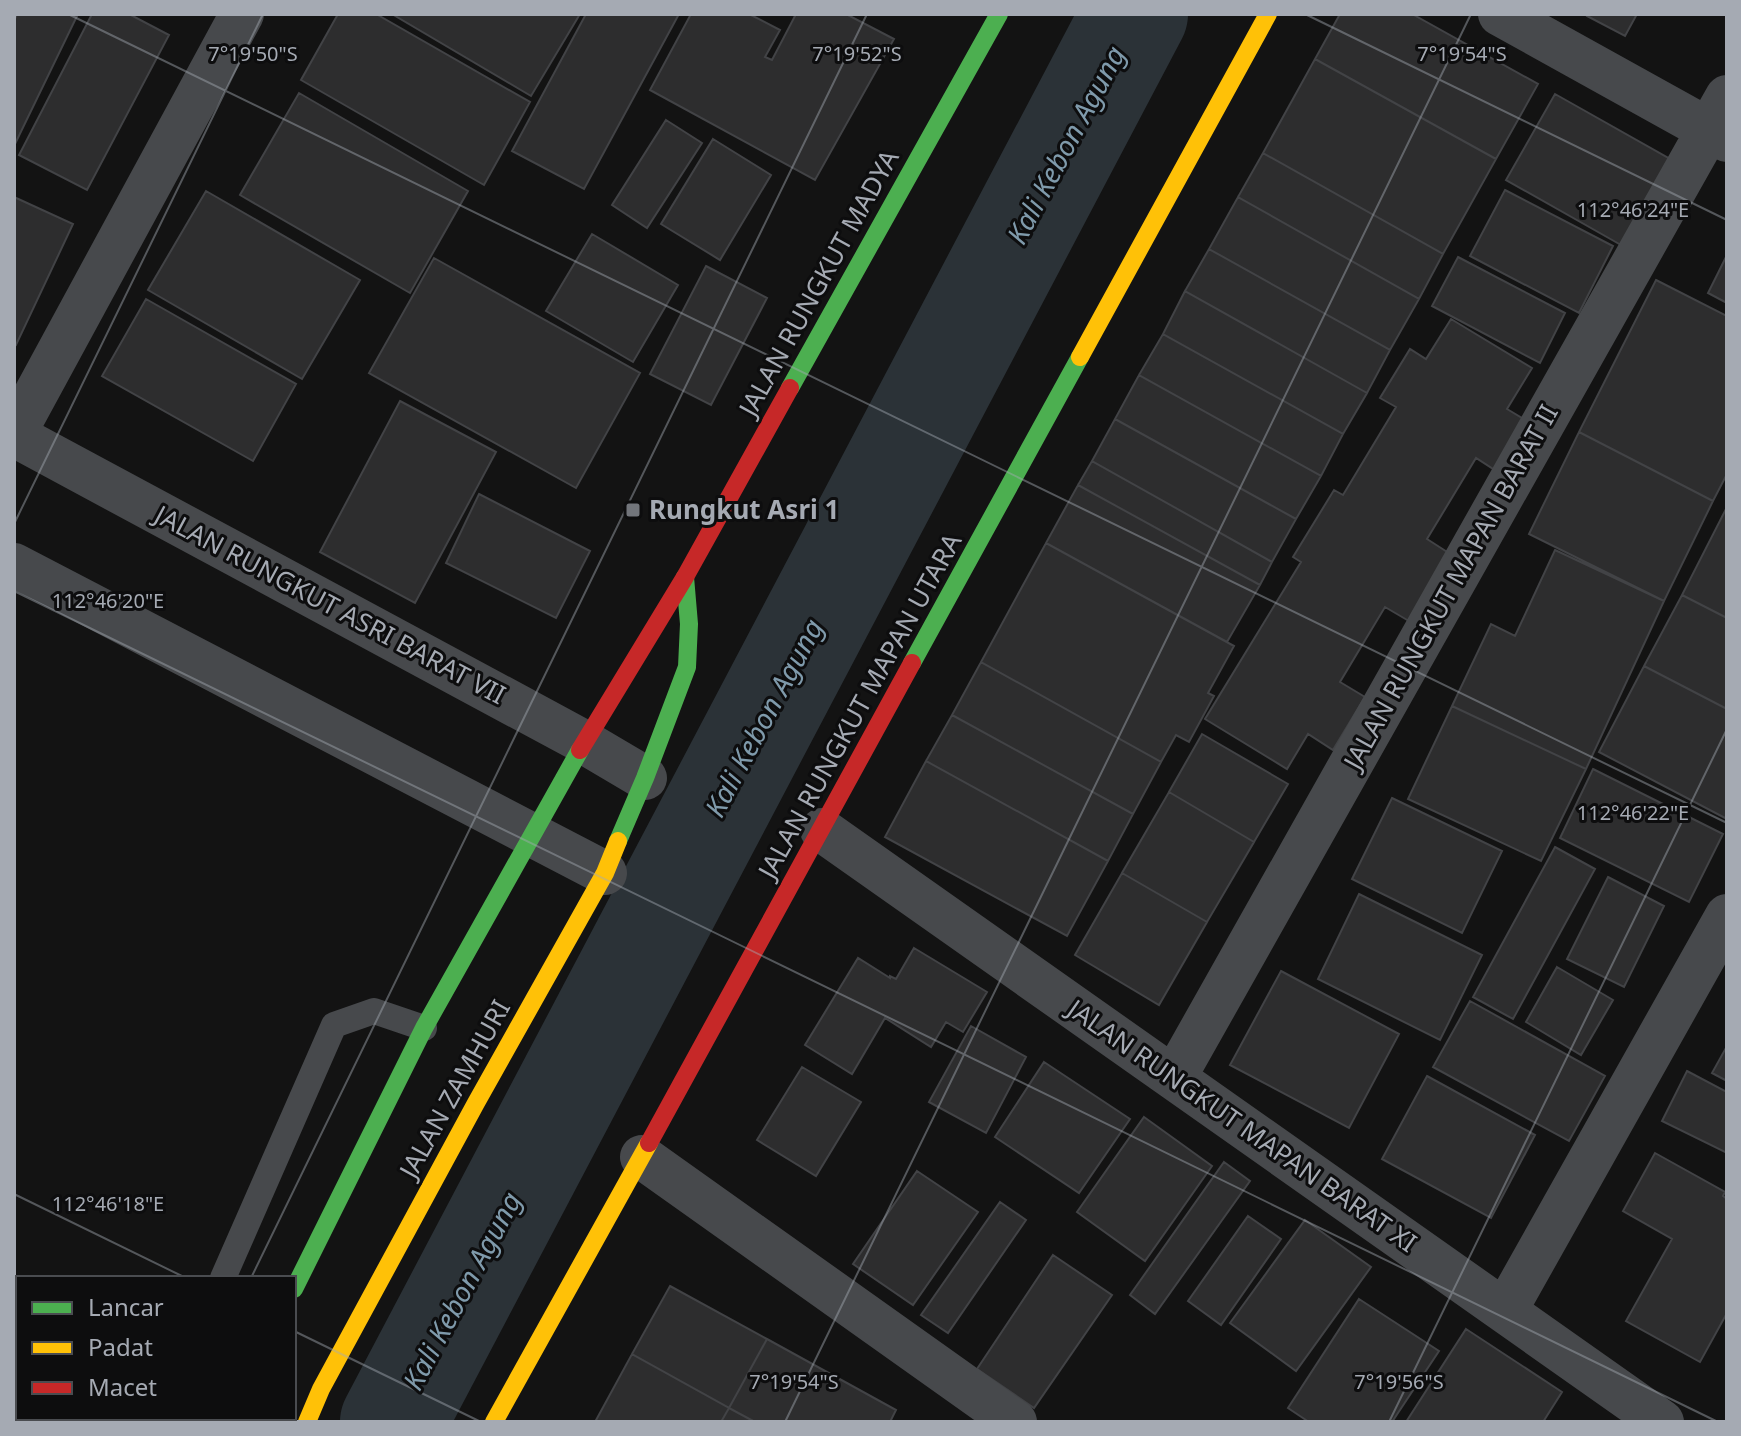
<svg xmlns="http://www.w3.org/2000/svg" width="1741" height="1436" viewBox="0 0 1741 1436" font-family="'Noto Sans',sans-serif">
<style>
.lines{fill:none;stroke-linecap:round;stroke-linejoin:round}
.river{stroke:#2b3237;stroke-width:106}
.building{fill:#2d2d2e;stroke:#424346;stroke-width:2}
.lane{stroke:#47494c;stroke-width:26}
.street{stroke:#47494c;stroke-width:44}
.fast{stroke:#4caf50;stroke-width:18}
.slow{stroke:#ffc107;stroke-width:18}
.jam{stroke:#c62828;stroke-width:18}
.ticks{fill:none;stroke:#a5aab3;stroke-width:2;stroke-opacity:0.45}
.poi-dot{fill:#72757b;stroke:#0d0d0e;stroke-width:3}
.labels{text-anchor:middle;stroke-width:6;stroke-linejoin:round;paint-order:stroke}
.street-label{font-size:26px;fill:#a5aab3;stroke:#0d0d0e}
.poi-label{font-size:26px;font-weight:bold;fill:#a5aab3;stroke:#0d0d0e;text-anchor:start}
.water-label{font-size:28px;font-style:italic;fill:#7f9aab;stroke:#0d0d0e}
.ticks-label{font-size:20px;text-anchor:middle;fill:#a5aab3;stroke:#0d0d0e;stroke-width:6;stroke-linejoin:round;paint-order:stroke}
</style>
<rect width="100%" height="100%" fill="#131313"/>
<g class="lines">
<path class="river" d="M 393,1422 L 1135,14"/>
</g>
<path class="building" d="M 17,14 L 78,14 L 14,146 L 14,21 Z
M 92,14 L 129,14 L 169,35 L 87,190 L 19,155 Z
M 338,14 L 376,14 L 530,102 L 484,185 L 301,80 Z
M 392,14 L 580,14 L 531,96 Z
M 586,14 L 679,14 L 584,189 L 512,151 Z
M 691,14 L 749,14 L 780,30 L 765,57 L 772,60 L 795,16 L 791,14 L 846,14 L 894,39 L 815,180 L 650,90 Z
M 1340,14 L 1412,14 L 1538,84 L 1496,159 L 1315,59 Z
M 1588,14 L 1637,14 L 1625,36 L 1587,16 Z
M 1315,59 L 1496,159 L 1443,254 L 1263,153 Z
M 299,93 L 468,191 L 410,293 L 240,195 Z
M 1555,94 L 1670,159 L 1621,245 L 1506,180 Z
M 666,120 L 702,143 L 647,228 L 612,205 Z
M 713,139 L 771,175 L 720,260 L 661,224 Z
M 1263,153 L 1443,254 L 1419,299 L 1238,197 Z
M 1505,190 L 1613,246 L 1579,313 L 1470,256 Z
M 206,191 L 360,280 L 302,379 L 148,290 Z
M 14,197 L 73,224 L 16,345 L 14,344 Z
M 1238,197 L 1419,299 L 1390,350 L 1209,249 Z
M 592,234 L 678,285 L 633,362 L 546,311 Z
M 1209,249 L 1390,350 L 1367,393 L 1185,291 Z
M 1727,255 L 1727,303 L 1708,293 Z
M 1458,257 L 1565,313 L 1540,363 L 1432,306 Z
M 434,258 L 640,373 L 576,488 L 369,373 Z
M 706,266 L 767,298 L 711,405 L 650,374 Z
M 1656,280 L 1727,316 L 1727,474 L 1713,501 L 1579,432 Z
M 1185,291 L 1367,393 L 1343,434 L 1163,334 Z
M 146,299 L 296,384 L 253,461 L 102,376 Z
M 1451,319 L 1532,368 L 1507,409 L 1532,424 L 1501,474 L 1476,458 L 1427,539 L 1455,557 L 1414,624 L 1385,607 L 1340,682 L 1365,697 L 1333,750 L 1308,734 L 1287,769 L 1205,719 L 1301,562 L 1293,557 L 1334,490 L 1343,495 L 1396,407 L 1380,398 L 1410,349 L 1426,359 Z
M 1163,334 L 1343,434 L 1321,476 L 1139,375 Z
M 1139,375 L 1321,476 L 1296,519 L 1115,419 Z
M 400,401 L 496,452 L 415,603 L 320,552 Z
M 1115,419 L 1296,519 L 1272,562 L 1092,461 Z
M 1579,432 L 1713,501 L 1664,601 L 1529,534 Z
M 1092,461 L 1272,562 L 1260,585 L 1078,485 Z
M 1078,485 L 1260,585 L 1227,642 L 1046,543 Z
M 479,494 L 590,551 L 556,618 L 446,563 Z
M 1727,507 L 1727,618 L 1682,595 Z
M 1046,543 L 1234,646 L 1208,693 L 1214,696 L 1189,742 L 1176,735 L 1161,762 L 981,662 Z
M 1555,550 L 1664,601 L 1586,769 L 1452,706 L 1491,624 L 1515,636 Z
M 1682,595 L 1727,618 L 1727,709 L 1644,666 Z
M 981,662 L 1161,762 L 1133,814 L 952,715 Z
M 1644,666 L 1727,709 L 1727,819 L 1599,752 Z
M 1452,706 L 1586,769 L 1541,861 L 1408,799 Z
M 952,715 L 1133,814 L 1108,861 L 926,761 Z
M 1202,734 L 1288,784 L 1254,842 L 1169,792 Z
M 926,761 L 1108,861 L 1067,936 L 885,837 Z
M 1593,769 L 1723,834 L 1689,902 L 1560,838 Z
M 1169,792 L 1254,842 L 1207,922 L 1122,873 Z
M 1392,798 L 1502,851 L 1462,933 L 1352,879 Z
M 1555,847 L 1595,869 L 1513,1019 L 1473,997 Z
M 1122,873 L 1207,922 L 1159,1005 L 1075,955 Z
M 1608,877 L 1664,906 L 1624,987 L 1567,959 Z
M 1359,894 L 1482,955 L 1440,1040 L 1318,979 Z
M 914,948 L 987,992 L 963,1032 L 946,1022 L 931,1047 L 885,1018 L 852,1074 L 805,1045 L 858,958 L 890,978 L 890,976 L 896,979 Z
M 1557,967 L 1613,1000 L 1581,1055 L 1526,1022 Z
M 1281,971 L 1399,1034 L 1349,1128 L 1230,1065 Z
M 1470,1001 L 1605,1076 L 1569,1141 L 1433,1067 Z
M 971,1026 L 1026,1057 L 986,1133 L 929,1102 Z
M 1727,1046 L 1727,1081 L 1712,1073 Z
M 1044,1062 L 1130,1119 L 1079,1193 L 995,1137 Z
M 802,1067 L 861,1102 L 816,1176 L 757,1140 Z
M 1687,1071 L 1727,1092 L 1727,1153 L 1662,1121 Z
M 1427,1076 L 1535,1135 L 1491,1218 L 1382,1159 Z
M 1144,1117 L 1212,1166 L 1145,1261 L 1077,1212 Z
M 1655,1153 L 1725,1192 L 1723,1196 L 1727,1199 L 1727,1313 L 1700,1362 L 1626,1321 L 1672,1239 L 1623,1211 Z
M 1224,1162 L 1250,1181 L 1155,1314 L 1130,1295 Z
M 917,1171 L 978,1212 L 913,1305 L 853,1264 Z
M 1000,1202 L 1026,1220 L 948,1333 L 921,1315 Z
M 1248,1216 L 1281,1239 L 1221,1325 L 1188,1301 Z
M 1305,1220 L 1371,1267 L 1296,1371 L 1230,1323 Z
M 1053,1255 L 1112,1295 L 1034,1408 L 977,1369 Z
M 670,1286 L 767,1339 L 729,1408 L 632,1354 Z
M 1359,1299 L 1439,1351 L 1392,1422 L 1309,1422 L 1288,1408 Z
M 1466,1329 L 1562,1392 L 1543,1422 L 1406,1422 Z
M 767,1339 L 896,1410 L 890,1422 L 755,1422 L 729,1408 Z
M 632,1354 L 729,1408 L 721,1422 L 595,1422 Z
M 729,1408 L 755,1422 L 721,1422 Z"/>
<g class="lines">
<path class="lane" d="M 223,1278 L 334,1025 L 374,1011 L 424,1028
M 159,1422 L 161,1418"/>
<path class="street" d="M 1500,14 L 1727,140
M 14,434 L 242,14
M 14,435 L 584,742 L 645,778
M 14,565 L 605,873
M 822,830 L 1662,1422
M 1174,1078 L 1727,97
M 642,1157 L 1015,1422
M 1505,1311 L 1727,916"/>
<path class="fast" d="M 790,388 L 999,14
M 912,663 L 1080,357
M 618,841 L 645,778 L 687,667 L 689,624 L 685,577
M 294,1289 L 424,1028 L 580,750"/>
<path class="slow" d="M 1080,357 L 1268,14
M 229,1422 L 230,1418
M 307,1422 L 321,1389 L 476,1103 L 605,873 L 618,841
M 494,1422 L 649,1143"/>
<path class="jam" d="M 580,750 L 685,577 L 790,388
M 649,1143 L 912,663"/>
</g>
<path class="ticks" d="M 68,14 L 1727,823M 1305,14 L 1727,220M 14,524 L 263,14M 14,591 L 1718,1422M 14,1194 L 186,1278M 251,1278 L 867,14M 294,1331 L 481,1422M 180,1422 L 182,1418M 785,1422 L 1471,14M 1389,1422 L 1727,729"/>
<rect class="poi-dot" x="625" y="502" width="16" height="16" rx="4"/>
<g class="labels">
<g class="street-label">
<text transform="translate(819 283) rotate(-61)" y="9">JALAN RUNGKUT MADYA</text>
<text transform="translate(1451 587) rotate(-61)" y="9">JALAN RUNGKUT MAPAN BARAT II</text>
<text transform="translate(330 605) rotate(28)" y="9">JALAN RUNGKUT ASRI BARAT VII</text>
<text transform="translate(860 706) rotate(-61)" y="9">JALAN RUNGKUT MAPAN UTARA</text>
<text transform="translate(455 1089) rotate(-61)" y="9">JALAN ZAMHURI</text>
<text transform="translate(1242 1126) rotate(35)" y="9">JALAN RUNGKUT MAPAN BARAT XI</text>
</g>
<g class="poi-label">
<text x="649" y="519">Rungkut Asri 1</text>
</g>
<g class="water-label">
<text transform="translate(1066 145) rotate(-62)" y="10">Kali Kebon Agung</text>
<text transform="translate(764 718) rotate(-62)" y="10">Kali Kebon Agung</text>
<text transform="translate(462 1291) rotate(-62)" y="10">Kali Kebon Agung</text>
</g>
</g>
<g class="ticks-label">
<text x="253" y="61">7°19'50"S</text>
<text x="857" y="61">7°19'52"S</text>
<text x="1462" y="61">7°19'54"S</text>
<text x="1633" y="217">112°46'24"E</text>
<text x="108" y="608">112°46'20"E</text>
<text x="1633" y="820">112°46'22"E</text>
<text x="108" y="1211">112°46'18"E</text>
<text x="794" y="1389">7°19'54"S</text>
<text x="1399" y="1389">7°19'56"S</text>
</g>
<rect width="1741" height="1436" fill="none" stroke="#a5aab3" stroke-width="32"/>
<rect x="16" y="1276" width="280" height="144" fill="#0d0d0e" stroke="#4a4c50" stroke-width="2"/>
<rect x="32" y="1302" width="40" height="12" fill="#4caf50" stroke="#4a4c50" stroke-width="2"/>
<text x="88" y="1316" font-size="24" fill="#a5aab3">Lancar</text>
<rect x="32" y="1342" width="40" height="12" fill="#ffc107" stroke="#4a4c50" stroke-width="2"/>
<text x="88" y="1356" font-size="24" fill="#a5aab3">Padat</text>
<rect x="32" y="1382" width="40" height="12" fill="#c62828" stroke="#4a4c50" stroke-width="2"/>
<text x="88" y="1396" font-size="24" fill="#a5aab3">Macet</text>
</svg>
